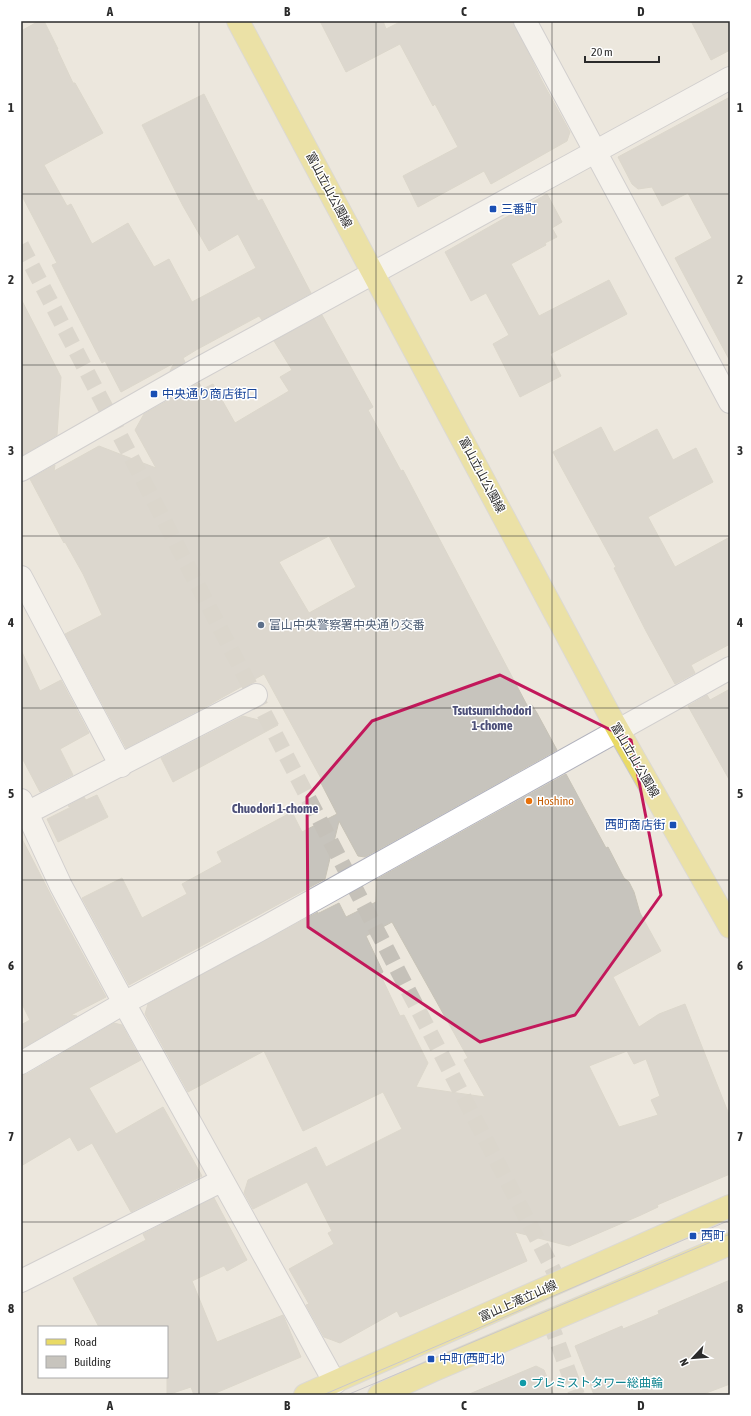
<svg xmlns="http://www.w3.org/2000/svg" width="751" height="1416" viewBox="0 0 751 1416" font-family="'Asap Condensed','Noto Sans JP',sans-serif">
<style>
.building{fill:#c7c4bd;stroke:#c7c3b7;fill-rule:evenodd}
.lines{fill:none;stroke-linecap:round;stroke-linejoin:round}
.pedestrian-tunnel{stroke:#c5c1b9;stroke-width:16;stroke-dasharray:16 8;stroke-linecap:butt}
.minor-casing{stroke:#b1b2bd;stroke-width:24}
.primary-casing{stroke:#c8c8c8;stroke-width:24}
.minor{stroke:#fff;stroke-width:22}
.primary{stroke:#e9da65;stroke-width:22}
.tram{stroke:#a0a1b4;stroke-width:1}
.marked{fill:none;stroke:#c2185b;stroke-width:3;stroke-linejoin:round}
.grid{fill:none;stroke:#2b2b2b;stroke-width:1;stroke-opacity:0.55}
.transit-dot{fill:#1a4fb4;stroke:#fff;stroke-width:1.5}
.service-dot{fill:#5c6f8a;stroke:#fff;stroke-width:1.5}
.food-dot{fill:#e8710a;stroke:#fff;stroke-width:1.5}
.culture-dot{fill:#0f9aa8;stroke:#fff;stroke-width:1.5}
.labels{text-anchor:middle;stroke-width:3;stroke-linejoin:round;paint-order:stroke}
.street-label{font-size:12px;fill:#2b2b2b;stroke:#fff}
.transit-label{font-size:12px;fill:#164399;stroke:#fff;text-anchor:start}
.service-label{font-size:12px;fill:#4e5e75;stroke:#fff;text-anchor:start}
.food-label{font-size:12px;fill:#c56008;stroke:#fff;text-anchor:start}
.culture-label{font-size:12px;fill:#0d838f;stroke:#fff;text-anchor:start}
.neighbourhood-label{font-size:13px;font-weight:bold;fill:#4d5079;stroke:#fff}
.neatline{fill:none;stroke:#2b2b2b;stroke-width:1.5}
.grid-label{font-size:13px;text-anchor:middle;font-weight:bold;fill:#2b2b2b}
</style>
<rect width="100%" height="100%" fill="#ece7dd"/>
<path class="building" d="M 39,21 L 44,21 L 58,49 L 57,49 L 73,83 L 75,83 L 103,133 L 44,165 L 67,206 L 71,204 L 92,244 L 128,223 L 154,267 L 169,259 L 192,302 L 256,268 L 238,234 L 209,251 L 183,206 L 142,125 L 204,94 L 258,201 L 262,199 L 311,293 L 262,320 L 259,316 L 196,350 L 183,358 L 185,362 L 170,371 L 174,363 L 121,392 L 105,361 L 102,363 L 63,287 L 52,265 L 57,263 L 21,194 L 21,31 Z
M 320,21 L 383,21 L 386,29 L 402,21 L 513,21 L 542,81 L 570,132 L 567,141 L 491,184 L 484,171 L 418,207 L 403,176 L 458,147 L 435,104 L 433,106 L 400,44 L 346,72 Z
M 691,21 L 730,21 L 730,50 L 711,60 Z
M 730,97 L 730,361 L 675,258 L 712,238 L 688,193 L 662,206 L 652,187 L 638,189 L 632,184 L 618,157 Z
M 547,194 L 562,222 L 552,228 L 557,237 L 545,243 L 546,245 L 511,264 L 539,316 L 609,280 L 627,314 L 550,354 L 561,376 L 520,397 L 493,344 L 509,335 L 486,293 L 471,301 L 445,252 Z
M 21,299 L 61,377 L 57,435 L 21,456 Z
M 322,315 L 373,407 L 368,410 L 401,471 L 403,470 L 528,707 L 532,705 L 537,713 L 557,750 L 365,857 L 358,856 L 339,821 L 325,879 L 129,985 L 82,898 L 122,878 L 142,918 L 187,894 L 182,884 L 222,862 L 217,852 L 292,812 L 302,832 L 337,814 L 321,783 L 323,782 L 264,674 L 207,706 L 126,748 L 65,634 L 102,615 L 83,574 L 65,542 L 64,543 L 30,479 L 55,465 L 54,471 L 99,446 L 156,468 L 135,430 L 144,414 L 199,383 L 203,389 L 213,384 L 235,423 L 289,391 L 280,377 L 292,370 L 274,341 ZM 329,536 L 356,587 L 309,613 L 279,562 Z
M 601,427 L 614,452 L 657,429 L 673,460 L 696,448 L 713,482 L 648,517 L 675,567 L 730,537 L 730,644 L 691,665 L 695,673 L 675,684 L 646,631 L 614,568 L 616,567 L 553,452 Z
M 21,650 L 40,691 L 61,680 L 89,733 L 60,749 L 73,775 L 40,792 L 21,756 Z
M 730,689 L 730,781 L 688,706 L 707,695 L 710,700 Z
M 243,716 L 278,725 L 173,782 L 161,758 Z
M 566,774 L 606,848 L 608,847 L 624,878 L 629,882 L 634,892 L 640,913 L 661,951 L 613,977 L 639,1027 L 659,1014 L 685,1004 L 730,1117 L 730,1174 L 657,1205 L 658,1207 L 641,1215 L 569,1246 L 515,1232 L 527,1261 L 400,1317 L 397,1311 L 340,1343 L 324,1337 L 306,1305 L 309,1304 L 289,1269 L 334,1244 L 328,1233 L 332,1231 L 307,1182 L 253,1209 L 244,1193 L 248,1180 L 316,1147 L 326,1167 L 402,1129 L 383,1092 L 303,1131 L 264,1051 L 188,1092 L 145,1014 L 148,1004 L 318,912 L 317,914 L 339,903 L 346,917 L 376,902 L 377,879 ZM 392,922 L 468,1058 L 464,1060 L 485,1097 L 416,1087 L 428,1063 L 404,1015 L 400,1016 L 380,974 L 383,972 L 366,936 ZM 627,1051 L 634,1064 L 646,1059 L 660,1096 L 651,1100 L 658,1115 L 619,1127 L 589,1066 Z
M 97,795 L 108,817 L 58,842 L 47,819 L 71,807 L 68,806 L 84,797 L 86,800 Z
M 21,837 L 58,909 L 106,997 L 71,1015 L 77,1016 L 21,1049 L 21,1025 L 30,1020 L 21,1002 Z
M 114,1023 L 122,1025 L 141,1060 L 89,1088 L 116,1134 L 163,1107 L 202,1176 L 131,1212 L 92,1143 L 78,1151 L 70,1137 L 21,1166 L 21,1075 L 27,1074 Z
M 214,1198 L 247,1260 L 227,1271 L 224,1266 L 192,1281 L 217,1342 L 283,1315 L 301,1357 L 211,1395 L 194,1395 L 191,1387 L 167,1395 L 167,1327 L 99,1327 L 73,1278 L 146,1240 L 143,1234 Z
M 730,1280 L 730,1384 L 701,1395 L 594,1395 L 575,1346 L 622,1326 L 623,1329 L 659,1314 L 658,1311 Z
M 536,1366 L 544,1370 L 554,1395 L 467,1395 Z"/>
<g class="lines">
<path class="pedestrian-tunnel" d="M 21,245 L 560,1283
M 550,1322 L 577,1395"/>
<defs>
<path id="minor" d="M 525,21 L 730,402
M 21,470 L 196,370 L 730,78
M 21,577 L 121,766
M 21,800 L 61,886 L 124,1003 L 335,1383
M 21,816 L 256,695
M 21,1063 L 124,1003 L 258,931 L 730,668
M 21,1281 L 221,1181"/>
<path id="primary" d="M 238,21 L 609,714 L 730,927
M 305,1395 L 730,1206
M 379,1395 L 432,1371 L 730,1244"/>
</defs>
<use href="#minor" class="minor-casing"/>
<use href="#primary" class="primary-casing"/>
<use href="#minor" class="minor"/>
<use href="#primary" class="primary"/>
<path class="tram" d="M 323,1395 L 730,1220
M 347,1395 L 730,1234"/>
</g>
<path d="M0 0H751V1416H0ZM 500,675 L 631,740 L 661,895 L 575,1015 L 480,1042 L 308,927 L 307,797 L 372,721 Z" fill="#ece7dd" fill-opacity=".55" fill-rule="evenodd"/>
<path class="marked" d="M 500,675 L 631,740 L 661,895 L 575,1015 L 480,1042 L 308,927 L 307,797 L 372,721 Z"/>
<path class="grid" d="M 199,21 L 199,1395M 376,21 L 376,1395M 552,21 L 552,1395M 21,194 L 730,194M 21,365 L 730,365M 21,536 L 730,536M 21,708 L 730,708M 21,880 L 730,880M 21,1051 L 730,1051M 21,1222 L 730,1222"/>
<g class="transit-dot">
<rect x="489" y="205" width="8" height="8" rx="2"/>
<rect x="150" y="390" width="8" height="8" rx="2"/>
<rect x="669" y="821" width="8" height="8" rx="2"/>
<rect x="689" y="1232" width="8" height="8" rx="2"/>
<rect x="427" y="1355" width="8" height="8" rx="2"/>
</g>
<circle class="service-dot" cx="261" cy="625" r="4"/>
<circle class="food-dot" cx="529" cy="801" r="4"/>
<circle class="culture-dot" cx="523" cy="1383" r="4"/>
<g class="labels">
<g class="street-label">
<text transform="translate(329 190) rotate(62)" y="4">富山立山公園線</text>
<text transform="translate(482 475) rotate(62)" y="4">富山立山公園線</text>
<text transform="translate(635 760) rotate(60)" y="4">富山立山公園線</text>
<text transform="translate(518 1301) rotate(-24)" y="4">富山上滝立山線</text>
</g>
<g class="transit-label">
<text x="501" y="213">三番町</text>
<text x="162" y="398">中央通り商店街口</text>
<text x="665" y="829" text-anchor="end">西町商店街</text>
<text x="701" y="1240">西町</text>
<text x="439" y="1363">中町(西町北)</text>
</g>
<g class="service-label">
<text x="269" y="629">富山中央警察署中央通り交番</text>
</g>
<g class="food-label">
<text x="537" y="805">Hoshino</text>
</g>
<g class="culture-label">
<text x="531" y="1387">プレミストタワー総曲輪</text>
</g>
<g class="neighbourhood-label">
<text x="492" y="715">Tsutsumichodori<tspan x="492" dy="15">1-chome</tspan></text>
<text x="275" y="813">Chuodori 1-chome</text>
</g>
</g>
<rect width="751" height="1416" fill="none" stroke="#ffffff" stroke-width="44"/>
<rect x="38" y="1326" width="130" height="52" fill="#ffffff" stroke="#aaaaaa"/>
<rect x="46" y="1339" width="20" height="6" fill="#e9da65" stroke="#aaaaaa"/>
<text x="74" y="1346" font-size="12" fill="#2b2b2b">Road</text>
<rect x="46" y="1356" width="20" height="12" fill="#c7c4bd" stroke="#aaaaaa"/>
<text x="74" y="1366" font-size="12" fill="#2b2b2b">Building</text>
<g transform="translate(693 1358) rotate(244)" stroke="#ffffff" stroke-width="3" paint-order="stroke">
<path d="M0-3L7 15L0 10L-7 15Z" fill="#2b2b2b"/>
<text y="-6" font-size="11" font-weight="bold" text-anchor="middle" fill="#2b2b2b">N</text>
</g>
<path d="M585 56v6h74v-6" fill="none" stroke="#2b2b2b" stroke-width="2"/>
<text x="591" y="56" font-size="12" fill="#2b2b2b" stroke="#ffffff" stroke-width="3" paint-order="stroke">20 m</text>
<rect x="22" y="22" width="707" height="1372" class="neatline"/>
<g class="grid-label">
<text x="110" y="16">A</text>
<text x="287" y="16">B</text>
<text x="464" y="16">C</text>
<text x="641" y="16">D</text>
<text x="11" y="112">1</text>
<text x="740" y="112">1</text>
<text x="11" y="284">2</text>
<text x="740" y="284">2</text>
<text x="11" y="455">3</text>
<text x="740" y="455">3</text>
<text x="11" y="627">4</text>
<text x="740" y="627">4</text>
<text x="11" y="798">5</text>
<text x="740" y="798">5</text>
<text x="11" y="970">6</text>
<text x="740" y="970">6</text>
<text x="11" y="1141">7</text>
<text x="740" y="1141">7</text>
<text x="11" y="1313">8</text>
<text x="740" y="1313">8</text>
<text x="110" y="1410">A</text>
<text x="287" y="1410">B</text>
<text x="464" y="1410">C</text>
<text x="641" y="1410">D</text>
</g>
</svg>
